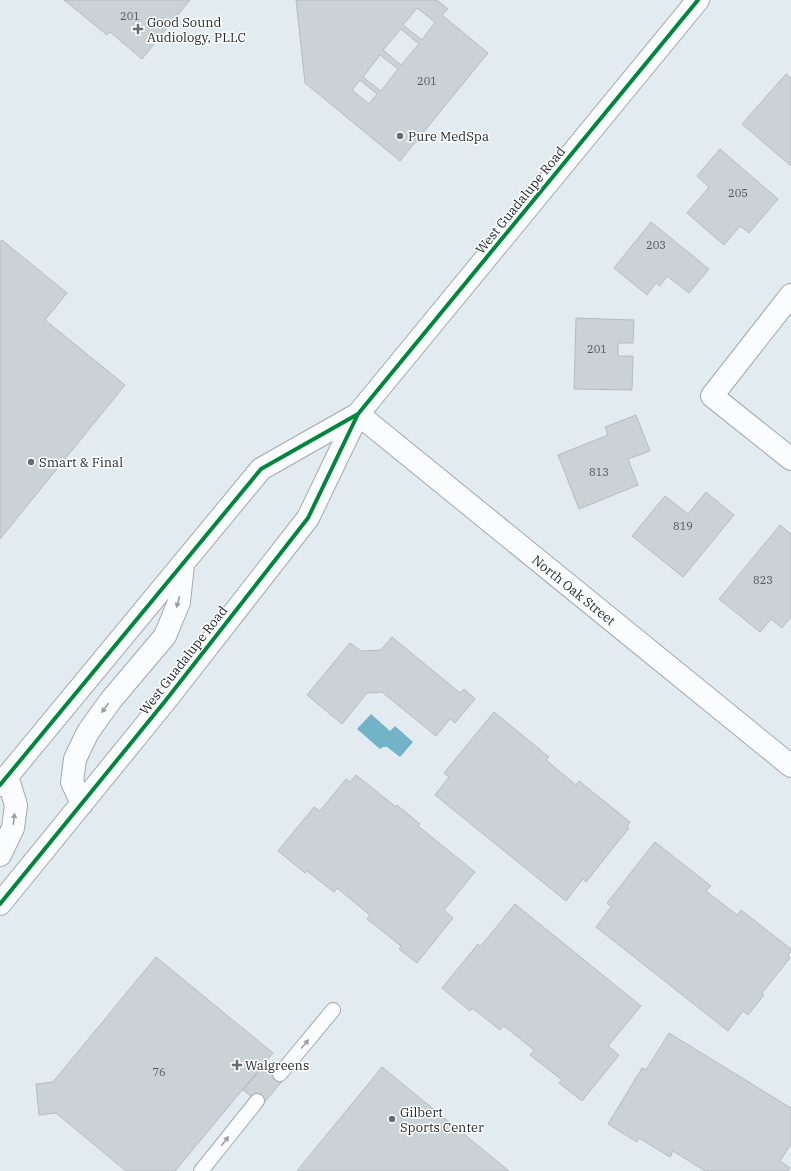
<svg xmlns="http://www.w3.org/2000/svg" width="791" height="1171" viewBox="0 0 791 1171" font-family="'IBM Plex Serif',serif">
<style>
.water{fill:#72b3c7}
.building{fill:#cad2d5;stroke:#b4bcc0;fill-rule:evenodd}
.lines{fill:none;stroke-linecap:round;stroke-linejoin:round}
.service-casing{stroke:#a2a9ad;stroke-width:16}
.minor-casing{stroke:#a2a9ad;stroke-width:24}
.secondary-casing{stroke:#a2a9ad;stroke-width:24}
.service{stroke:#fbfcfd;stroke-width:14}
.minor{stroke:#fbfcfd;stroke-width:22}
.secondary{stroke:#fbfcfd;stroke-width:22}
.cycleway-casing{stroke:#fff;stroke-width:6}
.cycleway{stroke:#00873e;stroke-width:4}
.oneway{fill:#9a9e9f}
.poi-dot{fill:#666e71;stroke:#fff;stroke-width:1.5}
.labels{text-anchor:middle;stroke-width:3;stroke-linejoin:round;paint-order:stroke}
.number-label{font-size:11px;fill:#50575a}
.poi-label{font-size:13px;fill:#232a2d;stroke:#fff;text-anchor:start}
.street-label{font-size:13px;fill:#232a2d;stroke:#fff}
</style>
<rect width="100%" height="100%" fill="#e2ecf0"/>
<path class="water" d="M 371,714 L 390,731 L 395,726 L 413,742 L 400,757 L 387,747 L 383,747 L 380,749 L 357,729 Z"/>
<path class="building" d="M 64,0 L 190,0 L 142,59 L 110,32 L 107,35 Z
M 296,0 L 437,0 L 448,9 L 442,15 L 488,53 L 400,161 L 305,83 ZM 417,8 L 435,22 L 422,40 L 403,25 ZM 401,29 L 419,44 L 401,65 L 383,50 ZM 380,55 L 398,69 L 381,91 L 363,77 ZM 360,80 L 377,94 L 369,104 L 352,90 Z
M 786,74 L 791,78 L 791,166 L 742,124 Z
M 720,149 L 778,199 L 749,233 L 740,226 L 724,245 L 687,213 L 709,187 L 697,176 Z
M 651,222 L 709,269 L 689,293 L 667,276 L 660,286 L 656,283 L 647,295 L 614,268 Z
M 2,240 L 67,293 L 45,320 L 125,385 L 0,539 L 0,242 Z
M 576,318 L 634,320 L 633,343 L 618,343 L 618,356 L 633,356 L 632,390 L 574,389 Z
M 636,415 L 650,451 L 628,459 L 638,485 L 579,509 L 558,455 L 608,435 L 605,427 Z
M 706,492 L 734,515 L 683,577 L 632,536 L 665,496 L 688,514 Z
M 780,525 L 791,534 L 791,617 L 782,628 L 771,619 L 760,632 L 719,599 Z
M 392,637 L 460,693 L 464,689 L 475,699 L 455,723 L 450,719 L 436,736 L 382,692 L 367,693 L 342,724 L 307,695 L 350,643 L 361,651 L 381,650 Z
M 494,712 L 549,757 L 546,760 L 576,785 L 579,781 L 630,822 L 627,826 L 629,828 L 586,882 L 583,879 L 566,901 L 435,795 L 449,777 L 444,773 Z
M 356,775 L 396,807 L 397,805 L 420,824 L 418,826 L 475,872 L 444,910 L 453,918 L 417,963 L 399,949 L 401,946 L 367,919 L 370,915 L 337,888 L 334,892 L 307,871 L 305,873 L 278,851 L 314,807 L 320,811 L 346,779 L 350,782 Z
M 655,842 L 711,886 L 706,891 L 737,915 L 741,910 L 791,949 L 788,956 L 790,958 L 762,993 L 764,995 L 748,1015 L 743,1011 L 728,1031 L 596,927 L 611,907 L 607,903 Z
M 515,904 L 641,1006 L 608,1046 L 619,1055 L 582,1101 L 559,1083 L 562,1080 L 530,1055 L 534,1050 L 504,1026 L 500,1030 L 472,1008 L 470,1011 L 442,988 L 478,944 L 480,947 Z
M 156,957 L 273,1053 L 175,1171 L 126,1171 L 56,1113 L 39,1115 L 36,1084 L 53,1082 Z
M 669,1033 L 791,1108 L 791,1144 L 780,1161 L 790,1168 L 788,1171 L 705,1171 L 673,1151 L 670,1157 L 639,1138 L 637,1142 L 608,1124 L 642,1068 L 646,1070 Z
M 266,1063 L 285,1078 L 262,1105 L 243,1090 Z
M 382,1067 L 509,1171 L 297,1171 Z"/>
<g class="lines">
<defs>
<path id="service" d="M 280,1074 L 333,1010
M 201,1171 L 257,1101"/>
<path id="minor" d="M 791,295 L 712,396 L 791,459
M 358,414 L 791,766"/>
<path id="secondary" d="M 0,785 L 261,469 L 358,414
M 82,804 L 72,782 L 75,759 L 88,732 L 111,700 L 165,636 L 179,602 L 183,564
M 0,855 L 13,828 L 16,805 L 7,776
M 0,904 L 166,700 L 308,518 L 358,414 L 698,0"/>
</defs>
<use href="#service" class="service-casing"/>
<use href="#minor" class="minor-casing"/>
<use href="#secondary" class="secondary-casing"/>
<use href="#service" class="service"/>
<use href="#minor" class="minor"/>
<use href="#secondary" class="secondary"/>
<defs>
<path id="cycleway" d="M 0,785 L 261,469 L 358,414
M 0,904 L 166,700 L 308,518 L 358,414 L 698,0"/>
</defs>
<use href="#cycleway" class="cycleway-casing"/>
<use href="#cycleway" class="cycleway"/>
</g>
<defs><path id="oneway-solid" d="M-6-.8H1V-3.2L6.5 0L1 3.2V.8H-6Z"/></defs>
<g class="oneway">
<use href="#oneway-solid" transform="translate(178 602) rotate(105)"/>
<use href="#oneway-solid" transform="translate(105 708) rotate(126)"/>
<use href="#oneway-solid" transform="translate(14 819) rotate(-83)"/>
<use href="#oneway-solid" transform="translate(305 1044) rotate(-50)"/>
<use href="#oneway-solid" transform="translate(225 1141) rotate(-51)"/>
</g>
<g class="poi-dot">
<path d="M136 23h4v4h4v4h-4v4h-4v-4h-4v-4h4z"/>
<circle cx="400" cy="136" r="4"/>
<circle cx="31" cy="462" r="4"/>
<path d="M235 1059h4v4h4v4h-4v4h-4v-4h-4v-4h4z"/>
<circle cx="392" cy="1119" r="4"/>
</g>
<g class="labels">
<g class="number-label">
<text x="130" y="20">201</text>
<text x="427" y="85">201</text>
<text x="738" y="197">205</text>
<text x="656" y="249">203</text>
<text x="597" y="353">201</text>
<text x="599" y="476">813</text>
<text x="683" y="530">819</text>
<text x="763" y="584">823</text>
<text x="159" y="1076">76</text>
</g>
<g class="poi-label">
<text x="147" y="27">Good Sound<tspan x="147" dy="15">Audiology, PLLC</tspan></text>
<text x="408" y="141">Pure MedSpa</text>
<text x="39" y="467">Smart &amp; Final</text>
<text x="245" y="1070">Walgreens</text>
<text x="400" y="1117">Gilbert<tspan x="400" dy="15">Sports Center</tspan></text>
</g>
<g class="street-label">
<text transform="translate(520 200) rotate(-51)" y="5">West Guadalupe Road</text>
<text transform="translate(574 590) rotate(39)" y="5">North Oak Street</text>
<text transform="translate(183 660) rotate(-52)" y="5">West Guadalupe Road</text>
</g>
</g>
</svg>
